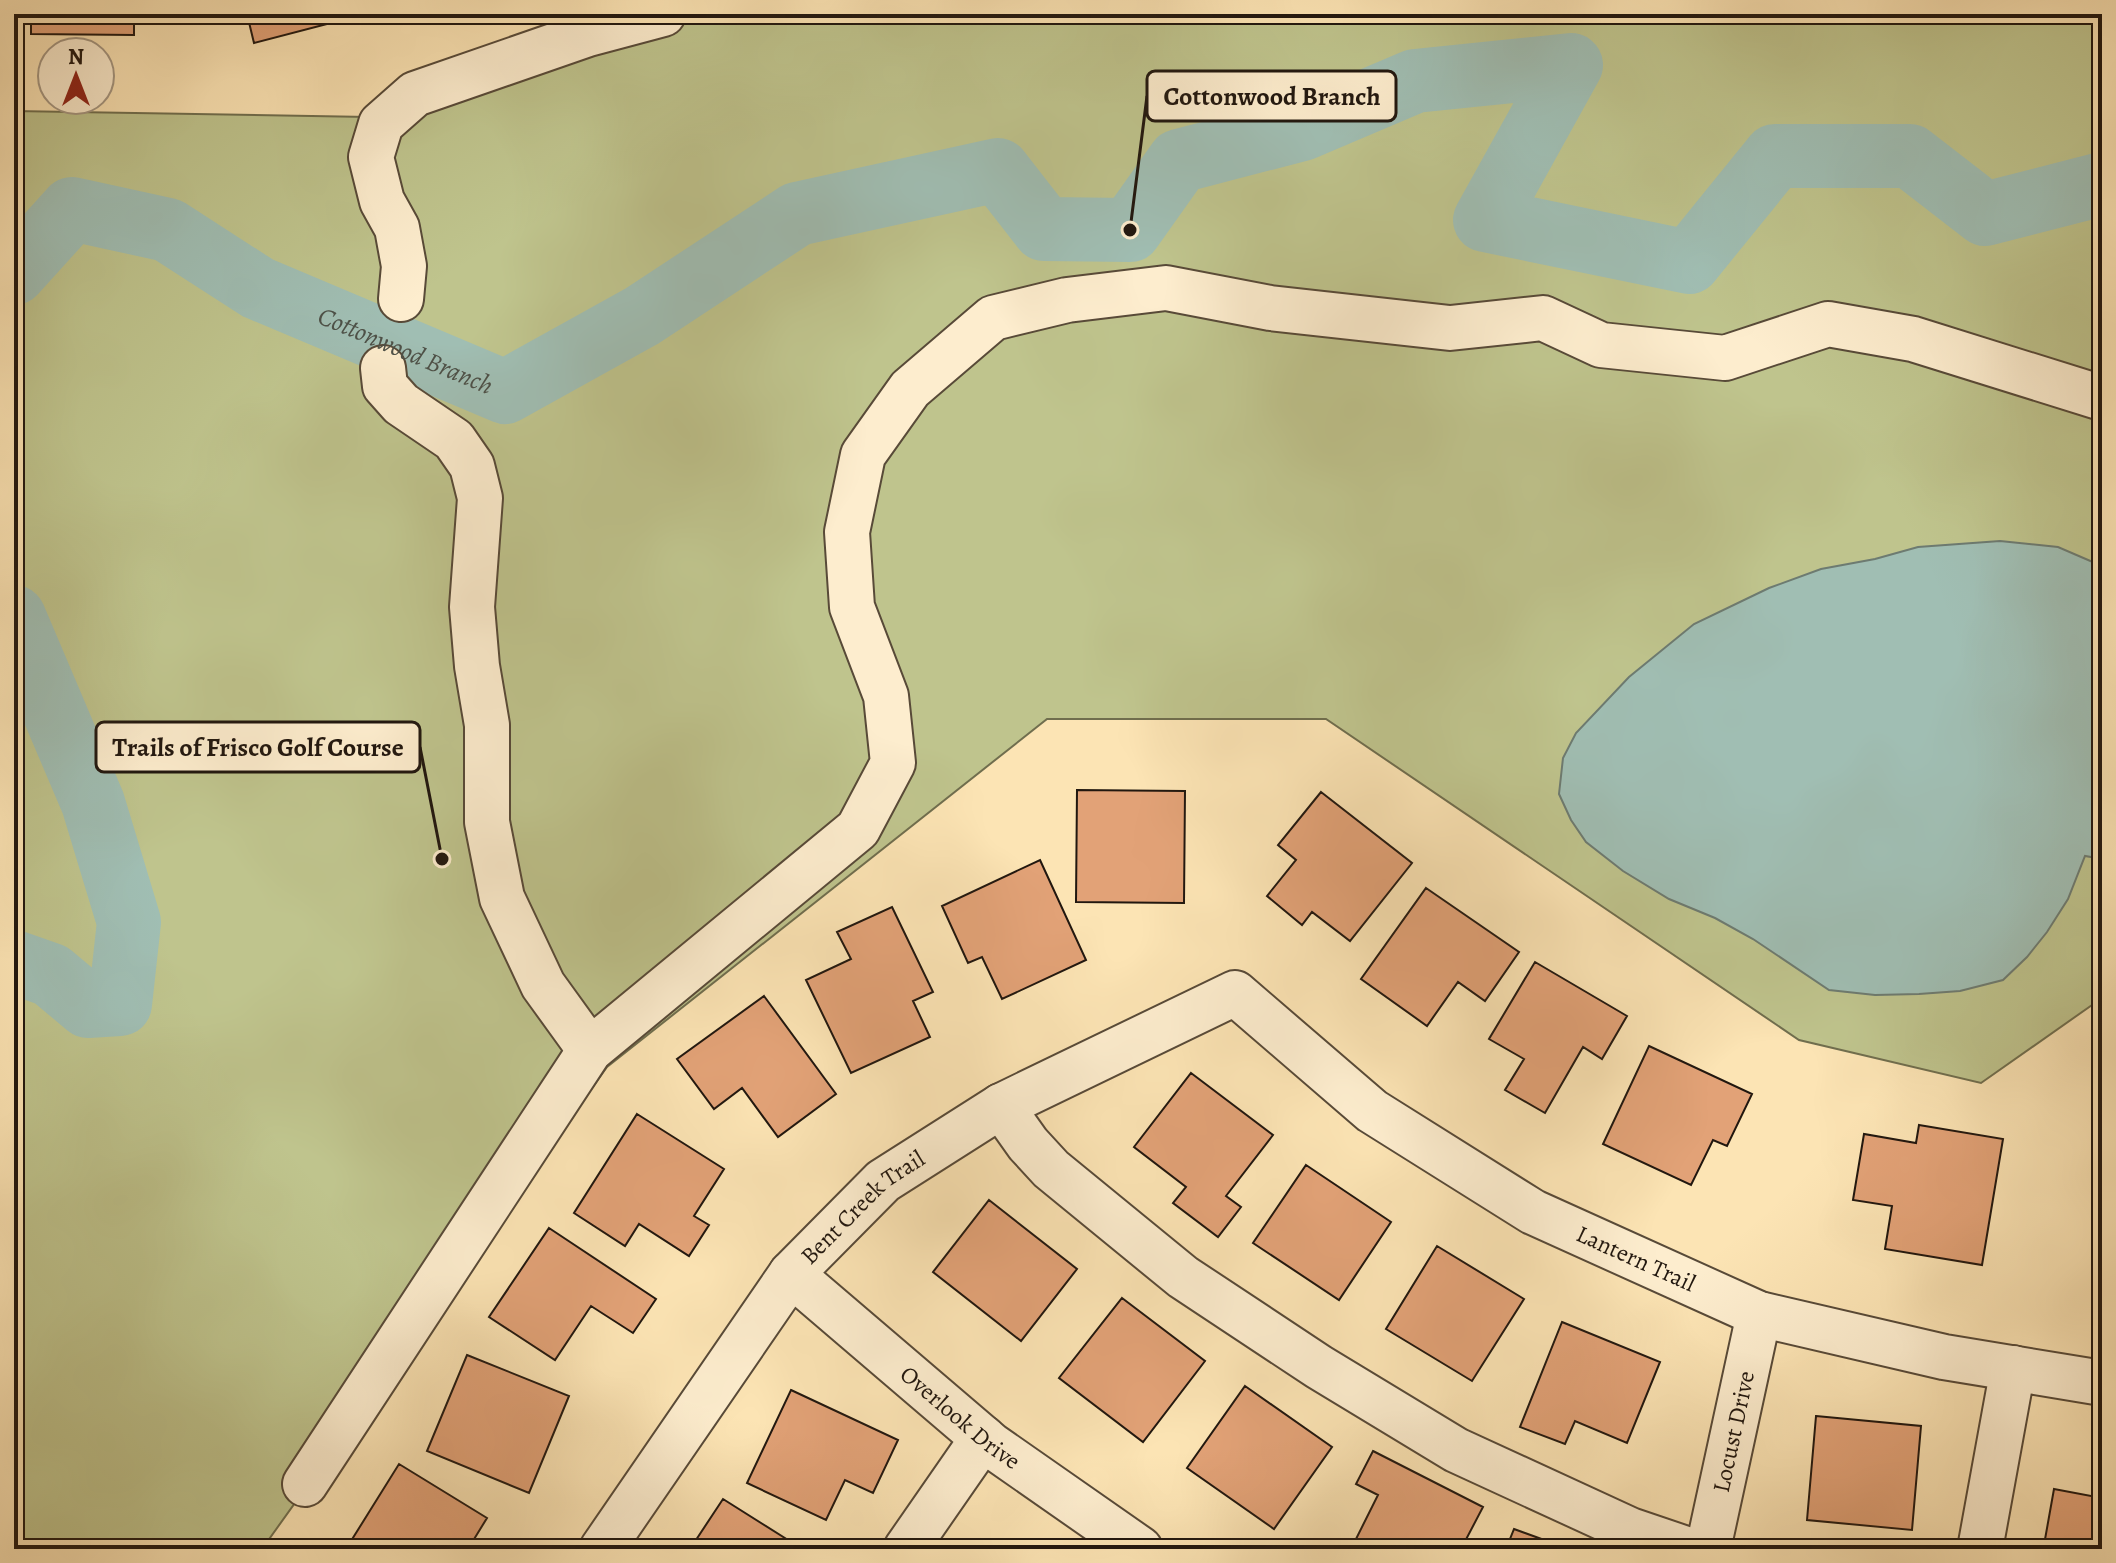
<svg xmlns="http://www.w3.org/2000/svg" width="2116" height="1563" viewBox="0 0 2116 1563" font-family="Alegreya,serif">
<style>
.green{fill:#bfc48d;stroke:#706e4e;stroke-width:2}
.water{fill:#a0beb3;stroke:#6d7b71;stroke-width:2}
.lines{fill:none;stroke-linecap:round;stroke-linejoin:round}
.river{stroke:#a0beb3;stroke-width:64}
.building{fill:#e2a277;stroke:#21170f;stroke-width:2}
.minor-casing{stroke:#584a38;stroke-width:48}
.minor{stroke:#fdedce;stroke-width:44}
.labels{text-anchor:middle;stroke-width:6;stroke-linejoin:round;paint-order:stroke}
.street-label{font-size:24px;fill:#21170f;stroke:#fdedce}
.water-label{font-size:26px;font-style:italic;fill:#4d5148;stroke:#fdedce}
.leader{fill:none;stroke:#21170f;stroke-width:3}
.callout-dot{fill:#21170f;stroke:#fdedce;stroke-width:3}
.callout{fill:#fdedce;stroke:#21170f;stroke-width:3}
.callout-label{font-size:26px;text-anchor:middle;font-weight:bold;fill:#21170f}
</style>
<rect width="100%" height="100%" fill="#fce4b4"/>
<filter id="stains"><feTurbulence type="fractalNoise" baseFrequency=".0025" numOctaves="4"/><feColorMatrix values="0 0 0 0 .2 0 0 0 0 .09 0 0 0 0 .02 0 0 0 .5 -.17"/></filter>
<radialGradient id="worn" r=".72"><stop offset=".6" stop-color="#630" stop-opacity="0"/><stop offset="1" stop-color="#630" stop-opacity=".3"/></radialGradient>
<path class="green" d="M 608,14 L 2102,14 L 2102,998 L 1981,1083 L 1799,1040 L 1326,719 L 1047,719 L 607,1067 L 262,1549 L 14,1549 L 14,111 L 369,117 Z"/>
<path class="water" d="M 2000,541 L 2058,547 L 2102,566 L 2102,859 L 2085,856 L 2068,899 L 2047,932 L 2027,957 L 2003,980 L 1960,991 L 1919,994 L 1875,995 L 1829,990 L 1753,939 L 1715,918 L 1669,899 L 1623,871 L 1586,842 L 1571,820 L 1559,794 L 1563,758 L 1576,733 L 1629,677 L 1694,624 L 1769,588 L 1821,569 L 1875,559 L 1918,547 Z"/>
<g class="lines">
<g class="river">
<path id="s1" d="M 14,273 L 72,209 L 168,230 L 258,288 L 505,392 L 642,316 L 797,214 L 998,170 L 1044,229 L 1130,230 L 1179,161 L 1302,129 L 1415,81 L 1571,65 L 1485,220 L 1689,262 L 1775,156 L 1910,156 L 1985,214 L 2102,184"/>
<path d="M 14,617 L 93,803 L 129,922 L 120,1004 L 88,1006 L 51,975 L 14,962"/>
</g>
</g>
<path class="building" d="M 31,14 L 134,14 L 134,35 L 31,34 Z
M 247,14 L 349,14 L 350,18 L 254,43 Z
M 1077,790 L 1185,791 L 1184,903 L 1076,902 Z
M 1321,792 L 1412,863 L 1350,941 L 1312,912 L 1302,925 L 1267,896 L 1296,860 L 1278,845 Z
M 1040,860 L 1086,960 L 1002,999 L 982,957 L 968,963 L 942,906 Z
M 1426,888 L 1519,952 L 1485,1001 L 1458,982 L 1427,1026 L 1361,979 Z
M 892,907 L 933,992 L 913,1001 L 930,1037 L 851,1073 L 806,980 L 851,959 L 837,932 Z
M 1535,962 L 1627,1016 L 1602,1059 L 1583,1047 L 1545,1113 L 1505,1090 L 1524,1059 L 1489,1039 Z
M 764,996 L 836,1094 L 778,1137 L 742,1088 L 714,1109 L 677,1059 Z
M 1649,1046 L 1752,1094 L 1727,1146 L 1713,1140 L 1691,1185 L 1603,1144 Z
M 1191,1073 L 1273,1135 L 1226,1196 L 1241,1207 L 1218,1237 L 1173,1203 L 1186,1187 L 1134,1147 Z
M 637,1114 L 724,1169 L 694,1216 L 709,1225 L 689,1256 L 639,1224 L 625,1246 L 574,1213 Z
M 1919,1125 L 2003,1139 L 1982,1265 L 1885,1249 L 1892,1206 L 1853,1200 L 1864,1134 L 1916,1143 Z
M 1306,1165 L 1391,1222 L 1339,1300 L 1253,1243 Z
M 989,1200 L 1077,1269 L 1021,1341 L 933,1272 Z
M 549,1228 L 656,1299 L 633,1333 L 591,1306 L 555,1360 L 489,1317 Z
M 1437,1246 L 1524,1299 L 1472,1381 L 1386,1329 Z
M 1122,1298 L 1205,1361 L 1143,1442 L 1059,1378 Z
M 1562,1322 L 1660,1362 L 1627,1443 L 1575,1421 L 1565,1444 L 1520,1427 Z
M 467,1355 L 569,1396 L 529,1493 L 427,1451 Z
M 1245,1386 L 1332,1447 L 1274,1529 L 1187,1468 Z
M 791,1390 L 898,1440 L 873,1493 L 845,1480 L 826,1520 L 747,1483 Z
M 1816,1416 L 1921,1426 L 1912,1530 L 1807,1520 Z
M 1373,1451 L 1483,1507 L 1461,1549 L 1351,1549 L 1378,1495 L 1356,1484 Z
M 399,1464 L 487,1518 L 468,1549 L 346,1549 Z
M 2054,1489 L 2102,1498 L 2102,1549 L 2068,1549 L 2044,1545 Z
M 723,1499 L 796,1545 L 794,1549 L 690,1549 Z
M 1514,1529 L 1569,1549 L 1506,1549 Z"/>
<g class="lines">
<defs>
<g id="minor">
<path d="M 401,299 L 404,266 L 397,228 L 382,201 L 371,157 L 381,124 L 415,94 L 588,34 L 663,14"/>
<path d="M 383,368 L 385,386 L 401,404 L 454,440 L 472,466 L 480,498 L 472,607 L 477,666 L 487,725 L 487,822 L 502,898 L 543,985 L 590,1050"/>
<path d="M 1001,1106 L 1028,1144 L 1051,1169 L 1183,1277 L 1319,1367 L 1456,1450 L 1630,1530 L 1686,1549"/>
<path id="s2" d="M 791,1274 L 991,1445 L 1140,1549"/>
<path d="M 305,1484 L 590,1050 L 858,829 L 893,763 L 886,696 L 852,607 L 847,532 L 863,455 L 910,389 L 993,318 L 1067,300 L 1166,288 L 1270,308 L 1450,328 L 1543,318 L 1601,345 L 1725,358 L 1828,324 L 1913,339 L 2102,398"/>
<path id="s3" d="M 602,1549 L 791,1274 L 883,1181 L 1001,1106 L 1235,993 L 1372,1111 L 1533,1212 L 1759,1314 L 1944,1357 L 2102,1383"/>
<path d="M 906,1549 L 983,1438"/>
<path id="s4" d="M 1708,1549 L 1759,1314"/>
<path d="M 1980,1549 L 2013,1368"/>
</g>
</defs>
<use href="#minor" class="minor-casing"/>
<use href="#minor" class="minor"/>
</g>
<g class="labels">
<g class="street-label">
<text dy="8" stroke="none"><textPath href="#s3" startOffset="432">Bent Creek Trail</textPath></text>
<text dy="8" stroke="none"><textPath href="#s3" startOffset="1348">Lantern Trail</textPath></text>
<text dy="8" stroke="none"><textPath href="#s2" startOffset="222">Overlook Drive</textPath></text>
<text dy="8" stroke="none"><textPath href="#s4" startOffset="120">Locust Drive</textPath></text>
</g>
<g class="water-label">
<text dy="9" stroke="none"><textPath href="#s1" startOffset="452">Cottonwood Branch</textPath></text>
</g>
</g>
<path class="leader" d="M1130 230L1147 96M442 859L420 747"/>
<g class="callout-dot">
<circle cx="1130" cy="230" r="8"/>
<circle cx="442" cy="859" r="8"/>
</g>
<g class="callout">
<rect x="1147" y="71" width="249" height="50" rx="8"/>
<rect x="96" y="722" width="324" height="50" rx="8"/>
</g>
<g class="callout-label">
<text x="1272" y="105">Cottonwood Branch</text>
<text x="258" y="756">Trails of Frisco Golf Course</text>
</g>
<rect width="2116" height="1563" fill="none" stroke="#fce4b4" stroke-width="48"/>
<rect x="16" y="16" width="2084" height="1531" fill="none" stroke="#21170f" stroke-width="4"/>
<rect x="24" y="24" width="2068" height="1515" fill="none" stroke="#21170f" stroke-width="2"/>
<g transform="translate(76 76)"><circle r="38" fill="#fdedce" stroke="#a59782" stroke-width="2"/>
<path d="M0-6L14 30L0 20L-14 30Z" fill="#8f2418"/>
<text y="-12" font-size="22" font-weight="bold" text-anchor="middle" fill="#21170f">N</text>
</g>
<rect width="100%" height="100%" filter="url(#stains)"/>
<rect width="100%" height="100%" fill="url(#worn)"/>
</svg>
